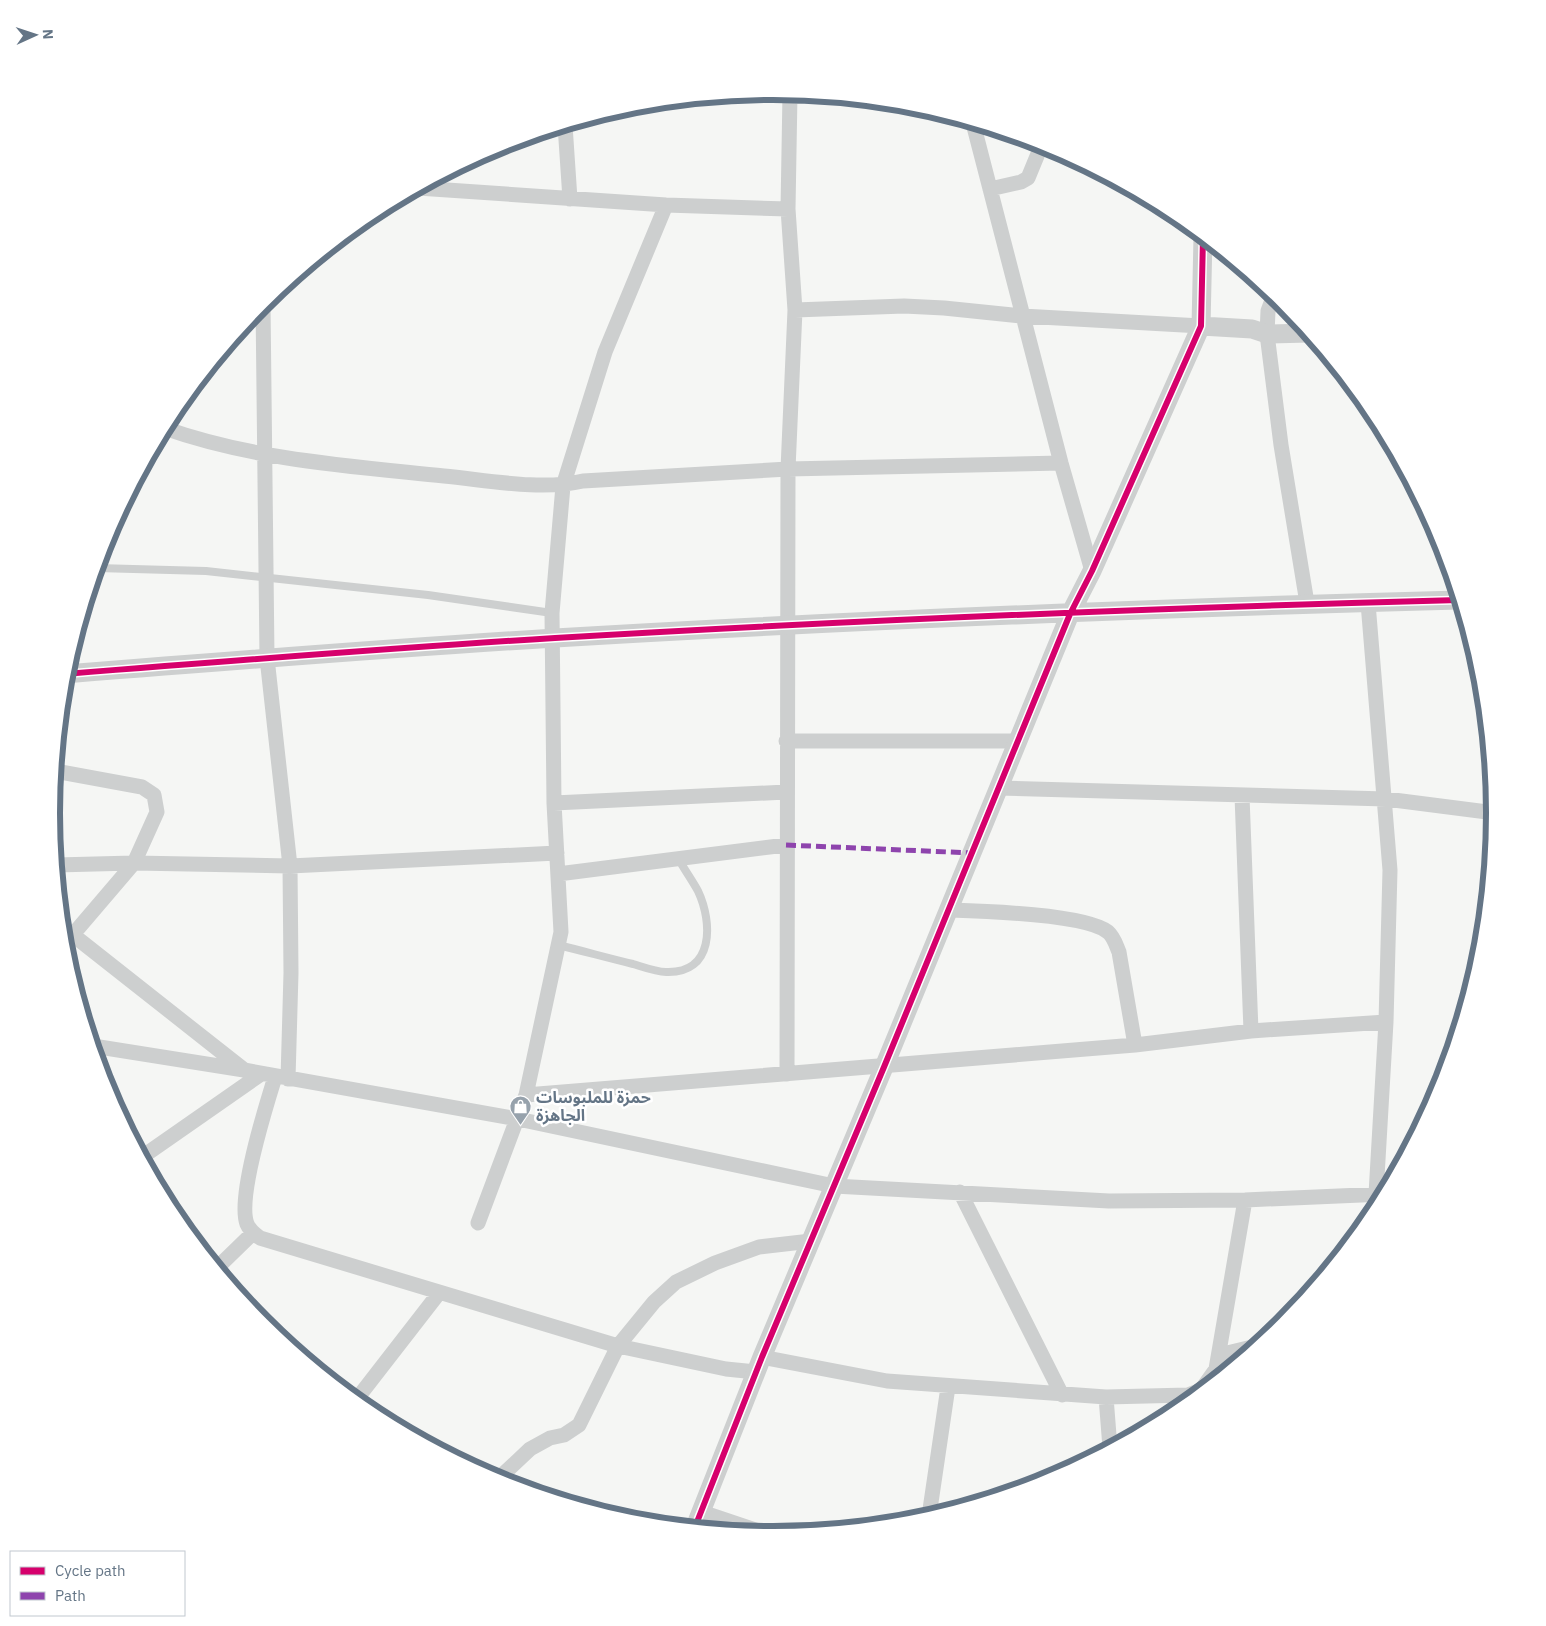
<svg xmlns="http://www.w3.org/2000/svg" width="1546" height="1626" viewBox="0 0 1546 1626" font-family="'IBM Plex Sans','Noto Sans Arabic',sans-serif">
<style>
.lines{fill:none;stroke-linecap:round;stroke-linejoin:round}
.service{stroke:#cdcfcf;stroke-width:8}
.minor{stroke:#cdcfcf;stroke-width:15}
.tertiary{stroke:#cdcfcf;stroke-width:19}
.quiet{stroke:#8e44ad;stroke-width:5;stroke-dasharray:10 5;stroke-linecap:butt}
.cycleway-casing{stroke:#fff;stroke-width:9}
.cycleway{stroke:#d6006c;stroke-width:6}
.labels{text-anchor:middle;stroke-width:5;stroke-linejoin:round;paint-order:stroke}
.poi-label{font-size:16px;font-weight:bold;fill:#647586;stroke:#fff;text-anchor:start}
.rim{fill:none;stroke:#647586;stroke-width:6}
</style>
<rect width="100%" height="100%" fill="#f5f6f4"/>
<g class="lines">
<path class="service" d="M 97,568 L 206,571 L 428,595 L 552,613
M 558,945 C 583,951 608,958 633,964 C 643,967 656,972 666,972 C 714,974 713,923 698,891 C 692,880 684,869 678,858"/>
<path class="minor" d="M 791,97 L 808,95
M 973,123 L 1061,463 L 1092,571
M 565,125 L 570,199
M 418,188 L 666,205 L 788,209
M 990,189 L 1021,182 L 1028,178 L 1042,144
M 1274,295 L 1268,311 L 1267,334 L 1281,445 L 1307,603
M 263,303 L 267,658 L 290,866 L 291,973 L 288,1079
M 795,310 L 904,306 L 944,308 L 1022,316 L 1201,326
M 164,428 C 255,460 349,466 444,476 C 487,480 541,491 583,481 L 788,469 L 1061,463
M 1368,603 L 1390,870 L 1386,1022 L 1376,1194
M 786,741 L 1018,741
M 55,771 L 142,787 L 154,795 L 157,812 L 134,863 L 64,945
M 998,788 L 1386,799 L 1495,813
M 1242,796 L 1251,1031
M 554,803 L 786,792
M 56,865 L 134,863 L 290,866 L 557,853
M 558,874 L 786,845
M 949,910 C 980,911 1085,914 1108,932 C 1114,937 1116,945 1119,952 L 1135,1045
M 63,930 L 73,935 L 243,1069
M 93,1046 L 244,1070 L 518,1119 L 834,1186 L 1109,1201 L 1245,1200 L 1384,1194
M 787,1074 L 788,469 L 795,310 L 788,209 L 790,93
M 275,1077 C 266,1106 237,1198 247,1224 C 250,1231 255,1234 260,1238 L 618,1346 L 726,1369 L 756,1372
M 526,1095 L 1135,1045 L 1251,1031 L 1386,1022
M 142,1157 L 261,1074
M 960,1192 L 1062,1395
M 478,1223 L 526,1095 L 561,932 L 554,803 L 552,613 L 563,486 L 605,352 L 666,205
M 217,1268 L 253,1233
M 1219,1355 L 1256,1346
M 762,1357 L 887,1381 L 1106,1397 L 1188,1395 L 1201,1390 L 1216,1369 L 1245,1200
M 1106,1397 L 1110,1448
M 356,1400 L 439,1293
M 497,1480 L 530,1449 L 550,1438 L 564,1435 L 579,1425 L 618,1346 L 654,1302 L 676,1282 L 715,1263 L 759,1247 L 811,1241
M 702,1512 L 770,1535
M 929,1516 L 948,1387"/>
<path class="tertiary" d="M 1201,326 L 1252,329 L 1267,334 L 1309,333
M 65,674 C 228,661 391,648 555,638 C 856,620 1158,608 1459,600
M 695,1527 L 762,1357 L 884,1067 L 1070,614 L 1092,571 L 1201,326 L 1203,237"/>
<path class="quiet" d="M 786,845 L 972,853"/>
<defs>
<path id="cycleway" d="M 65,674 C 228,661 391,648 555,638 C 856,620 1158,608 1459,600
M 695,1527 L 762,1357 L 884,1067 L 1070,614 L 1092,571 L 1201,326 L 1203,237"/>
</defs>
<use href="#cycleway" class="cycleway-casing"/>
<use href="#cycleway" class="cycleway"/>
</g>
<defs>
<symbol id="shop-pin" viewBox="-11 -11 22 30"><path d="M0 17L-7.5 6A9.5 9.5 0 1 1 7.5 6Z" fill="#97a2ac" stroke="#fff"/><path d="M-5-2.5h2.3a2.7 3.5 0 0 1 5.4 0H5L5.5 6h-11ZM-1.5-2.5h3a1.5 2.3 0 0 0-3 0Z" fill="#fff"/></symbol>
</defs>
<g fill-rule="evenodd">
<use href="#shop-pin" x="508" y="1094" width="25" height="34"/>
</g>
<g class="labels">
<g class="poi-label">
<text x="536" y="1103">حمزة للملبوسات<tspan x="536" dy="18">الجاهزة</tspan></text>
</g>
</g>
<path d="M0 0H1546V1626H0ZM60 813a713 713 0 1 1 1426 0a713 713 0 1 1-1426 0Z" fill="#fff" fill-rule="evenodd"/>
<path class="rim" d="M60 813a713 713 0 1 1 1426 0a713 713 0 1 1-1426 0Z"/>
<rect x="10" y="1551" width="175" height="65" fill="#ffffff" stroke="#c1c8cf"/>
<rect x="20" y="1567" width="25" height="8" fill="#d6006c" stroke="#c1c8cf"/>
<text x="55" y="1576" font-size="15" fill="#647586">Cycle path</text>
<rect x="20" y="1592" width="25" height="8" fill="#8e44ad" stroke="#c1c8cf"/>
<text x="55" y="1601" font-size="15" fill="#647586">Path</text>
<g transform="translate(35 35) rotate(87)" stroke="#ffffff" stroke-width="4" paint-order="stroke">
<path d="M0-4L9 19L0 12L-9 19Z" fill="#647586"/>
<text y="-8" font-size="14" font-weight="bold" text-anchor="middle" fill="#647586">N</text>
</g>
</svg>
